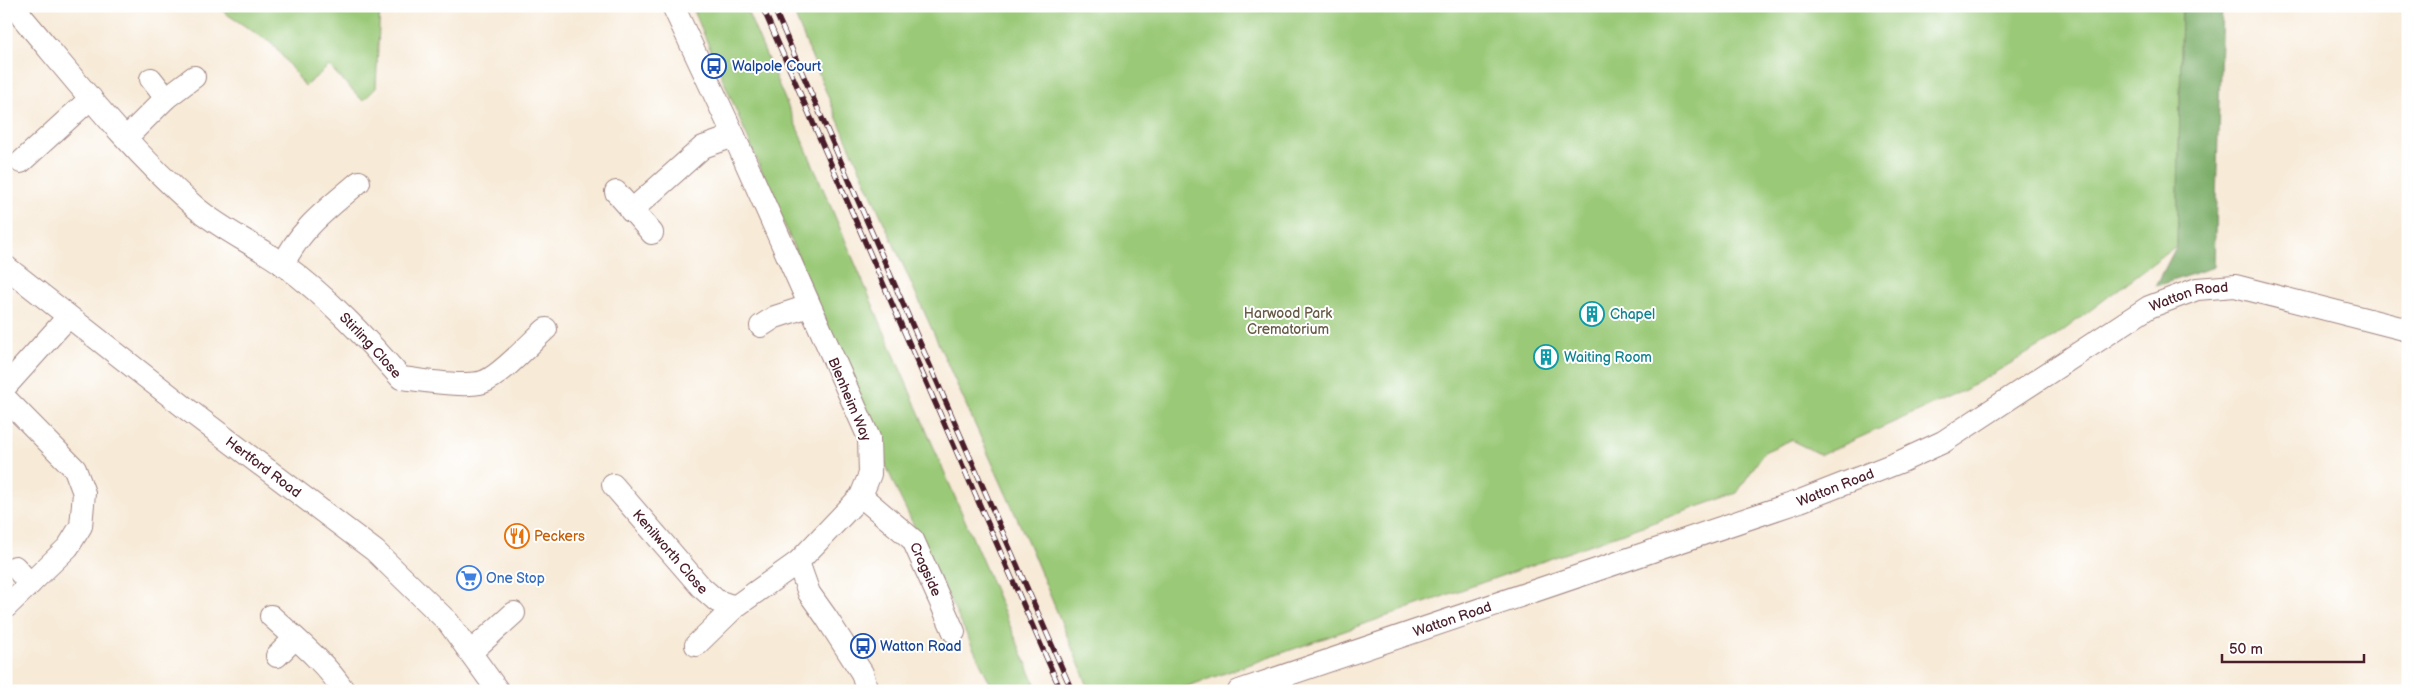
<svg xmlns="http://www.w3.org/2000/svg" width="2414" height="697" viewBox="0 0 2414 697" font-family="'Balsamiq Sans',sans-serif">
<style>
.green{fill:#9ac977;stroke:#727451}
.forest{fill:#7bad68;stroke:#62664a}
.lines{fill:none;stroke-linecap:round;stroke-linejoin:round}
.street-casing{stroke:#a08481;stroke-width:24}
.street{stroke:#fff;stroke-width:22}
.rail-casing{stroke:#4a1f2b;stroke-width:5.5}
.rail{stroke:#fff;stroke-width:4;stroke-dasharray:11;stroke-linecap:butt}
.labels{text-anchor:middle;stroke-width:4;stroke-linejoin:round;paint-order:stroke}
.transit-label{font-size:14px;fill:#164399;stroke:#fff;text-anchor:start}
.street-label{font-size:14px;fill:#4a1f2b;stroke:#fff}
.park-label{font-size:14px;fill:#665a46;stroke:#fff}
.culture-label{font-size:14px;fill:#0d838f;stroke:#fff;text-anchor:start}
.food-label{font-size:14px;fill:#c56008;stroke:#fff;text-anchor:start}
.shop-label{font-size:14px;fill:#366cbe;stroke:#fff;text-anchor:start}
</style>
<rect width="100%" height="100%" fill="#fff"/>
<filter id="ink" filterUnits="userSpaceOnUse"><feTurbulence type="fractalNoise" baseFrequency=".02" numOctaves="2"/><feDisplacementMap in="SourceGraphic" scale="10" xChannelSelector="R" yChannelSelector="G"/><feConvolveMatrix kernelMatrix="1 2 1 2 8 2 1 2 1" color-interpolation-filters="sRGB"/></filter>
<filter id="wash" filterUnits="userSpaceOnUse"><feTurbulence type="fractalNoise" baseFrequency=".0096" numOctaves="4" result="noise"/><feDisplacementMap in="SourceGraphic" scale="20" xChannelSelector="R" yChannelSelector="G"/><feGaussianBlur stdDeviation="1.12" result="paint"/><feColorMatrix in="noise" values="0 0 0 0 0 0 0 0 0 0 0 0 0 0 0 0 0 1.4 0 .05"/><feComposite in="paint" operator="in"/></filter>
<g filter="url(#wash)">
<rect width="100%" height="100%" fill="#f7ead7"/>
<path class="green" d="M 218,6 L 380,6 L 376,88 L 363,101 L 329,66 L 305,86 L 274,45 L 225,13 Z
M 692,6 L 745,6 L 1038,691 L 994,691 L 896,489 Z
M 791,6 L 1260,6 L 1272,10 L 1286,6 L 2182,6 L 2177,245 L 2052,339 L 1965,390 L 1821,455 L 1791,440 L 1764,452 L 1737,493 L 1174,691 L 1090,691 L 1030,547 L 836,116 Z"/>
<path class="forest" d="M 2182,6 L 2222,6 L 2214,267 L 2156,286 L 2177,245 Z"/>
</g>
<g filter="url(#ink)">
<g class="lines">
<defs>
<g id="street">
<path id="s1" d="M 17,6 L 22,17 C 77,82 131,151 195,207 C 222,230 256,245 284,265 C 329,298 365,337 401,378 C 422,380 465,388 483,382 C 501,376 531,342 546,329"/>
<path d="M 673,6 L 734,136 L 869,438 L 870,474 L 861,496 L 798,562 L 809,593 L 826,617 L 862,673 L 867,691"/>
<path d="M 151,79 L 166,98"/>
<path d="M 127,137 L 166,98 L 194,77"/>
<path d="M 21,162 L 91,98"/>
<path d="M 616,192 L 652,233"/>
<path d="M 631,211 L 703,147 L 734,136"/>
<path d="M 283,265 C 300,228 329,208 359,182"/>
<path id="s2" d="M 6,267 L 183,406 L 375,551 L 448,622 L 498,691"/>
<path d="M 761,326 L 775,317 L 809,306"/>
<path d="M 6,386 L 68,317"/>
<path d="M 6,399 L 75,469 L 84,493 L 81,526 L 68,547 L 6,607"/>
<path id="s3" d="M 613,485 L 701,587 L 717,601 L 735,607"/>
<path id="s4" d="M 861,496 L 913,540 L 954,632"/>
<path d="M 15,567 L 30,584"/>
<path d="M 271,616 C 296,639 325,662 344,691"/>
<path d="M 696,645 L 735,607 L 798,562"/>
<path d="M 471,652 L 514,613"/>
<path d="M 277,656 L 295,638"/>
<path id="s5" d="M 1239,691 L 1800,501 L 1902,461 L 1943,442 L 2149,307 L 2197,289 L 2235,286 L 2408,330"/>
</g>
</defs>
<use href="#street" class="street-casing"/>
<use href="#street" class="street"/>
<defs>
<path id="rail" d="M 762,6 L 1061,691
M 773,6 L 1072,691"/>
</defs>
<use href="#rail" class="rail-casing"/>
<use href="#rail" class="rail"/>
</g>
</g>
<defs>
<symbol id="bus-ring" viewBox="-11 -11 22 22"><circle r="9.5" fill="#fff" stroke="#1a4fb4" stroke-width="1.5"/><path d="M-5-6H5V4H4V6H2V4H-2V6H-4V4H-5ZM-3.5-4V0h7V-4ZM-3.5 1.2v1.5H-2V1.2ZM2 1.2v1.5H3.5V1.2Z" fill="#1a4fb4"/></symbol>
<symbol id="building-ring" viewBox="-11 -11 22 22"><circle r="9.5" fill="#fff" stroke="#0f9aa8" stroke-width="1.5"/><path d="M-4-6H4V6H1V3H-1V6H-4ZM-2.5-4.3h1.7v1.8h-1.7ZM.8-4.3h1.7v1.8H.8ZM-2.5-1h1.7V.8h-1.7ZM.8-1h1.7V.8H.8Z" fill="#0f9aa8"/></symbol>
<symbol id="restaurant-ring" viewBox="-11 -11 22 22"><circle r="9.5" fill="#fff" stroke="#e8710a" stroke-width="1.5"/><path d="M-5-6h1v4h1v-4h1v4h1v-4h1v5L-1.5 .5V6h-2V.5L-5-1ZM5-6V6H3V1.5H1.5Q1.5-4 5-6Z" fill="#e8710a"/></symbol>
<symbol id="supermarket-ring" viewBox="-11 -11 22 22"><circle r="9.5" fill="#fff" stroke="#3f7fe0" stroke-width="1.5"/><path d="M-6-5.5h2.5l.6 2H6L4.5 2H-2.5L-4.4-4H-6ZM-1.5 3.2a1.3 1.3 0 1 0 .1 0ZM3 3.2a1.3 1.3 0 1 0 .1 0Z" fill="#3f7fe0"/></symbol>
</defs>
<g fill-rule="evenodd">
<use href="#bus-ring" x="700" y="52" width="28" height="28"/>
<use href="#building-ring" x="1578" y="300" width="28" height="28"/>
<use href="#building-ring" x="1532" y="343" width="28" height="28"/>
<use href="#restaurant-ring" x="503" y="522" width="28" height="28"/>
<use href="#supermarket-ring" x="455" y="564" width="28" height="28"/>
<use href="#bus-ring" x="849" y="632" width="28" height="28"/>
</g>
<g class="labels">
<g class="transit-label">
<text x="732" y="71">Walpole Court</text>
<text x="880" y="651">Watton Road</text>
</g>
<g class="street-label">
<text dy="5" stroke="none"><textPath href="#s5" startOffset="1035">Watton Road</textPath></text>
<text dy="5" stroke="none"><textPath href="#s1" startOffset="494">Stirling Close</textPath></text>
<text transform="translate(850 399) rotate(67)" y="5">Blenheim Way</text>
<text dy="5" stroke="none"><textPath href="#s2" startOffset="326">Hertford Road</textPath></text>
<text dy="5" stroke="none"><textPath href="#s5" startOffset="630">Watton Road</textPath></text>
<text dy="5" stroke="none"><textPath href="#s3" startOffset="88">Kenilworth Close</textPath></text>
<text dy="5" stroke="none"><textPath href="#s4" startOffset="100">Cragside</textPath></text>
<text dy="5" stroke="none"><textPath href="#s5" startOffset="225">Watton Road</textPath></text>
</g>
<g class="park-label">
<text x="1288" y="318">Harwood Park<tspan x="1288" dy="16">Crematorium</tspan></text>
</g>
<g class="culture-label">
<text x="1610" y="319">Chapel</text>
<text x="1564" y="362">Waiting Room</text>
</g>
<g class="food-label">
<text x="534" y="541">Peckers</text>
</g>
<g class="shop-label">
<text x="486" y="583">One Stop</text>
</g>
</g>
<rect width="2414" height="697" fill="none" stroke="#fff" stroke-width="25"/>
<path d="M2222 654v8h142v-8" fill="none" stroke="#4a1f2b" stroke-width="2.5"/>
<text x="2229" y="654" font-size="15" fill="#4a1f2b" stroke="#ffffff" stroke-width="4" paint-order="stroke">50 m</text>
</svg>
